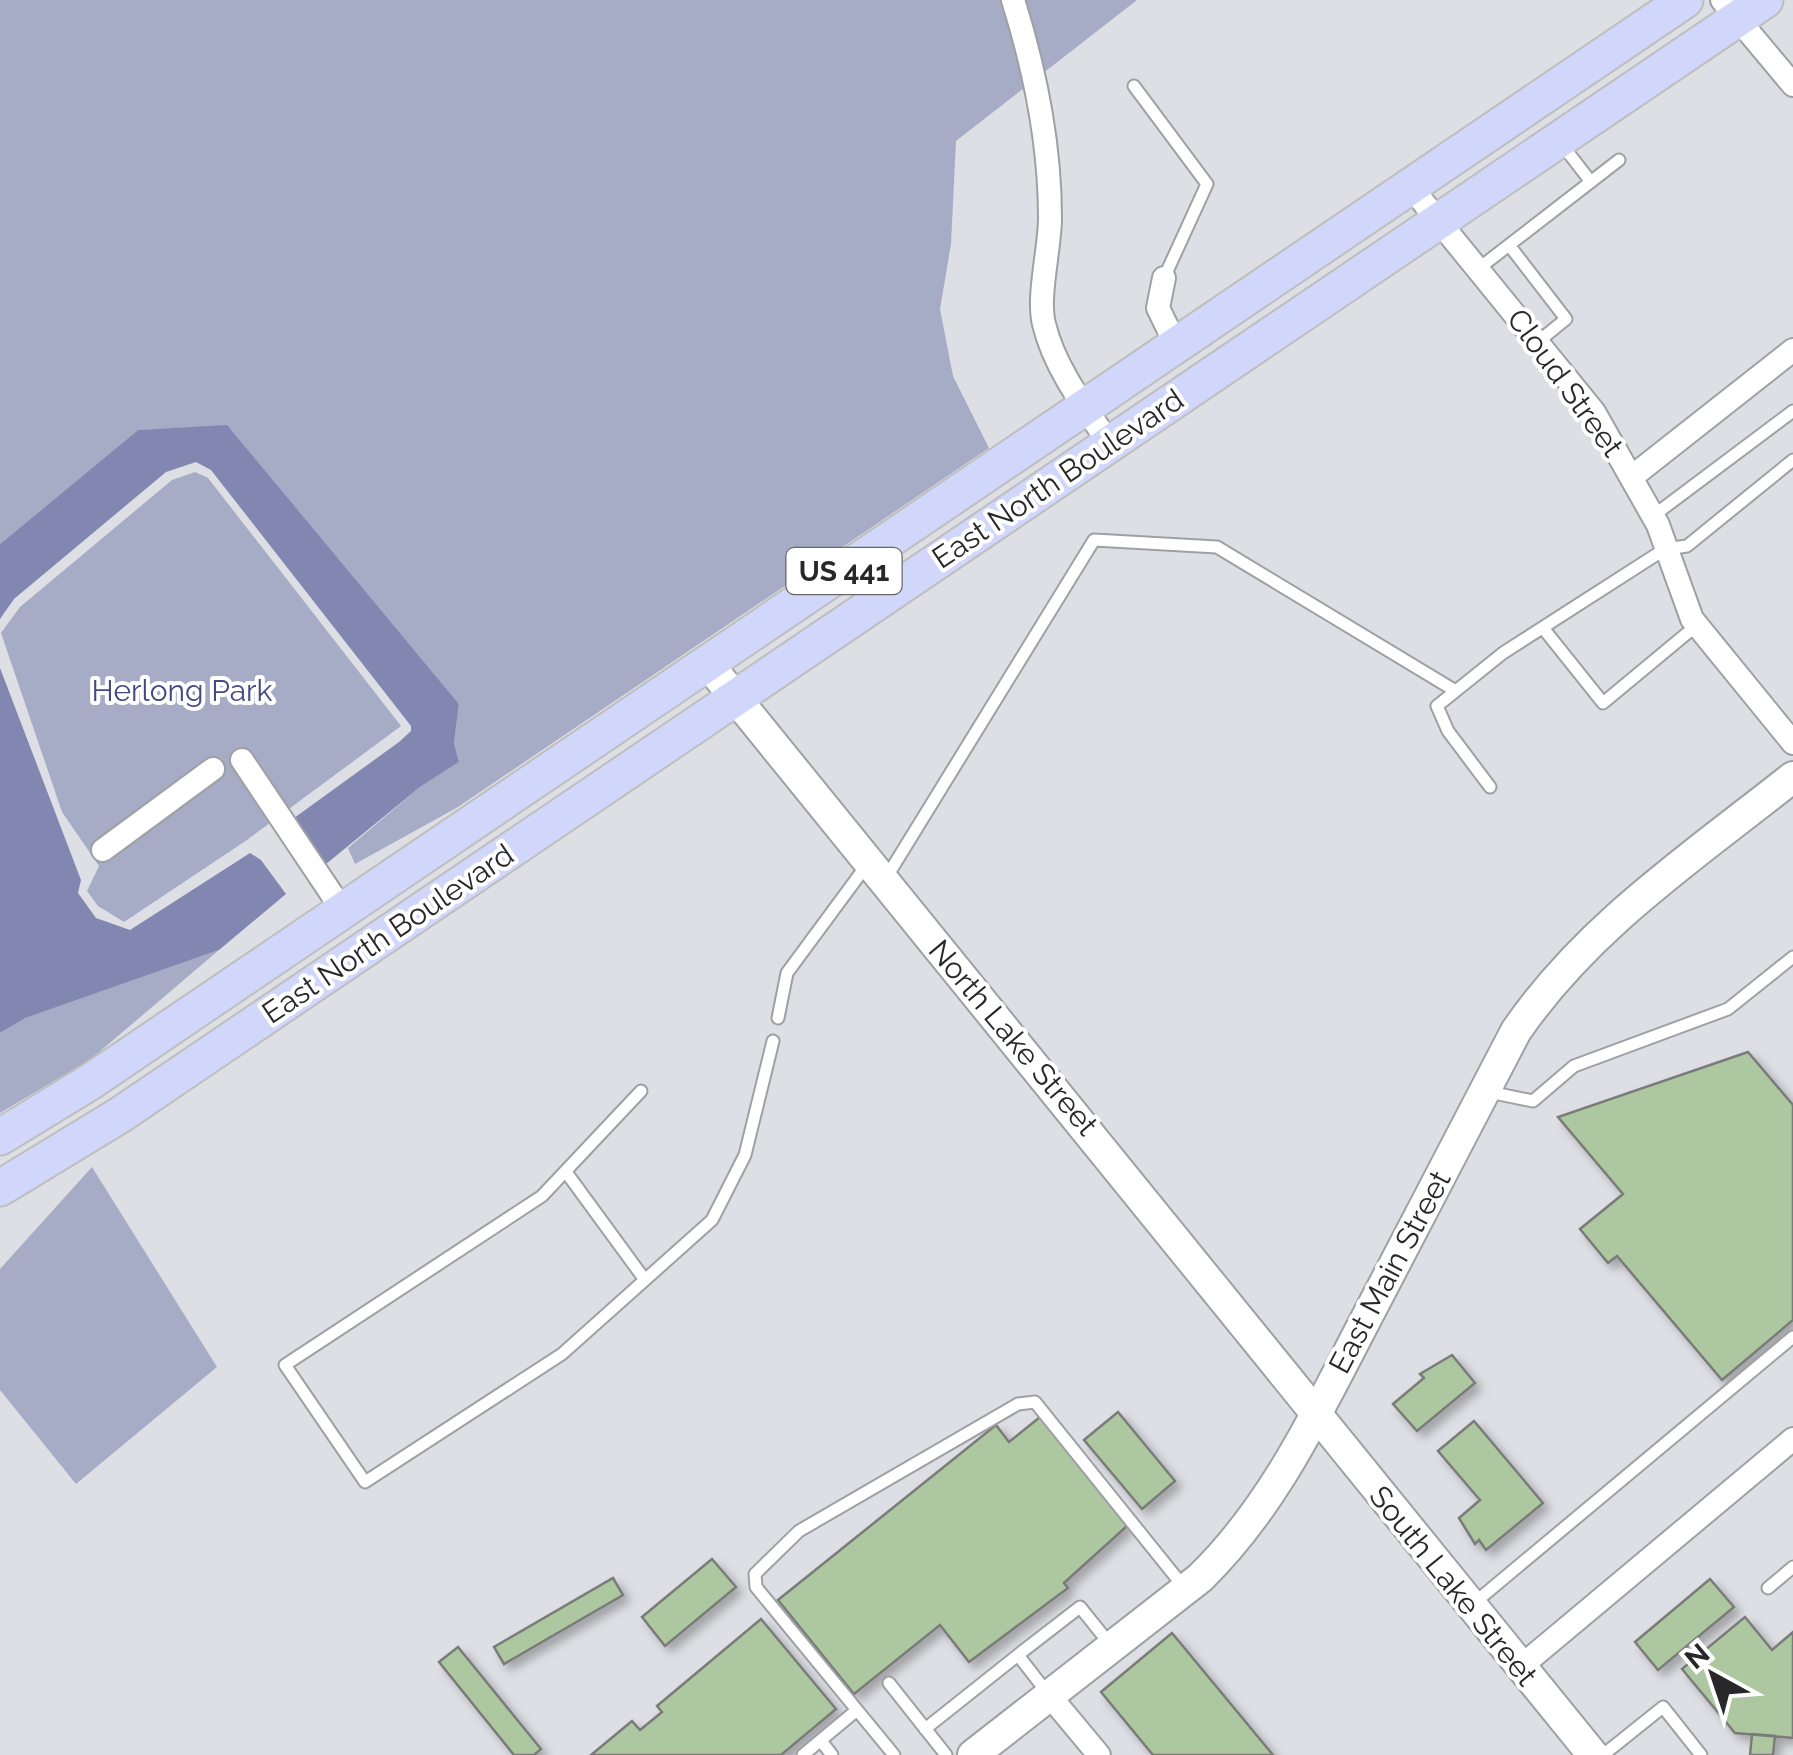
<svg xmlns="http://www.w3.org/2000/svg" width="1793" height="1755" viewBox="0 0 1793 1755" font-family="Raleway,sans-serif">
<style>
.green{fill:#a6abc6}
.water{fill:#8187b0}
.building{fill:#adc8a0;stroke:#797b78;stroke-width:2.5;filter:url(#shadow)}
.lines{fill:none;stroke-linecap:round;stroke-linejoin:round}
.lane-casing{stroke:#9fa0a4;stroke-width:15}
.street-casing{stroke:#9fa0a4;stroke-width:26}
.secondary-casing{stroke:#9fa0a4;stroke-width:34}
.primary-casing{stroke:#bebebf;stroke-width:39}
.lane{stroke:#fff;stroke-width:11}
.street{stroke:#fff;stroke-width:22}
.secondary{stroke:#fff;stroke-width:30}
.primary{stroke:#d1d7fa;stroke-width:35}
.labels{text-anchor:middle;stroke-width:8;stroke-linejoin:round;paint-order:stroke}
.shield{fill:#fff;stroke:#68686a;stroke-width:2.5}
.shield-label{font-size:28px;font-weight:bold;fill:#28282a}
.street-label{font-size:30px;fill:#28282a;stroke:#fff}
.park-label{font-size:30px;fill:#444981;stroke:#fff}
</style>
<defs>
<filter id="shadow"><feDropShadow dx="6" dy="6" stdDeviation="5" flood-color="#0004"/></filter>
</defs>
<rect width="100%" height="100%" fill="#dedfe4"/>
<path class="green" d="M 0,0 L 1137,0 L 956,141 L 951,244 L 940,309 L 953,376 L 989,448 L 458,807 L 355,864 L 348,848 L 420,787 L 459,762 L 454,743 L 459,704 L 227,426 L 138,430 L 0,544 Z
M 195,472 L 208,478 L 401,726 L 247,840 L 124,922 L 98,906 L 87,891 L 99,866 L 62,812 L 1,633 L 20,607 L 172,480 Z
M 219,950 L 91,1059 L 0,1113 L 0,1033 L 24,1018 Z
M 92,1167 L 217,1367 L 76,1484 L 0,1390 L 0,1269 Z"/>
<path class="water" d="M 227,425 L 459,704 L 454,743 L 459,762 L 420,787 L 320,869 L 290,821 L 399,742 L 411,731 L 411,726 L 211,470 L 196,462 L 166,472 L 14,599 L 0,619 L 0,544 L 138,430 Z
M 0,668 L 81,880 L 78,893 L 96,918 L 130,930 L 250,853 L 261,860 L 286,894 L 219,950 L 25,1018 L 0,1033 Z"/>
<path class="building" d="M 1748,1052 L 1793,1105 L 1793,1320 L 1722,1380 L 1617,1256 L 1608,1263 L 1580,1229 L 1623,1194 L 1558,1117 Z
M 1452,1355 L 1475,1383 L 1417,1431 L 1393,1404 L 1424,1378 L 1420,1374 Z
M 1118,1412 L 1175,1481 L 1142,1509 L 1084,1440 Z
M 1040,1417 L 1127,1526 L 1064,1583 L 1068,1588 L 969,1662 L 940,1625 L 854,1694 L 778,1600 L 996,1425 L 1009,1442 Z
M 1474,1421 L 1543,1503 L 1486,1550 L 1479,1540 L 1475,1544 L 1459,1518 L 1480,1500 L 1438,1451 Z
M 712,1559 L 736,1587 L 665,1646 L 642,1617 Z
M 613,1578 L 623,1595 L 504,1664 L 494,1647 Z
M 1710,1579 L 1734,1607 L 1658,1670 L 1635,1642 Z
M 1745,1617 L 1772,1650 L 1793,1632 L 1793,1738 L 1735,1733 L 1682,1669 Z
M 761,1619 L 836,1709 L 781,1755 L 591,1755 L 632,1721 L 640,1730 L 662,1712 L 657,1706 Z
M 1172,1633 L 1273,1755 L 1153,1755 L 1101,1692 Z
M 458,1647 L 541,1749 L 534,1755 L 514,1755 L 439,1662 Z
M 1752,1734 L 1775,1736 L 1773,1755 L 1750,1755 Z"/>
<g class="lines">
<defs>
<path id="lane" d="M 1134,86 L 1207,184 L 1164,278
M 1560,142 L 1591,182
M 1509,245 L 1566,319 L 1539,341
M 1478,269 L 1619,160
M 1653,516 L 1793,411
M 1543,628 L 1603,703 L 1697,625
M 1490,787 L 1448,731 L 1437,706 L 1503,653 L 1665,549 L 1687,546 L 1793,460
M 886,878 L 1094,540 L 1217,547 L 1454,690
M 778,1018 L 787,973 L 866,866
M 641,1091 L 542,1196 L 285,1365 L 365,1482 L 562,1354 L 712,1220 L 745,1155 L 773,1041
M 1489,1092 L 1533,1101 L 1574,1066 L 1728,1009 L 1793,957
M 566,1172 L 645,1280
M 1768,1588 L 1793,1567
M 1473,1604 L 1793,1337
M 1018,1655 L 1080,1607 L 1109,1643
M 889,1683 L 946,1755
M 857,1710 L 756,1587 L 755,1574 L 799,1531 L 1018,1404 L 1035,1402 L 1183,1586
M 925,1729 L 1018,1655 L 1049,1695
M 821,1741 L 832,1755
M 803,1755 L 857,1710 L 894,1755
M 1603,1755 L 1663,1707 L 1701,1755"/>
<path id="street" d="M 1013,0 C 1035,70 1050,144 1050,218 C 1050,248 1037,297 1044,324 C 1054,367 1085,408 1110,444
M 1722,0 L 1793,85
M 1410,186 L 1594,412 L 1658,525 L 1692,619 L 1793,743
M 1164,278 L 1158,308 L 1176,345
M 1633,476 L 1793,350
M 242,760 L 343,911
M 103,850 L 213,769
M 1519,1668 L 1793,1439
M 1049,1695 L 1099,1755"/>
<path id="secondary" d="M 708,664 L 1593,1755
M 973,1755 L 1200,1578 C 1276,1504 1319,1408 1368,1315 C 1417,1220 1467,1126 1516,1031 C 1588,926 1695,855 1793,777"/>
<path id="primary" d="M 0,1137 L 90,1082 L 1685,0
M 0,1188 L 120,1115 L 1765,0"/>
</defs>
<use href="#lane" class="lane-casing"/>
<use href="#street" class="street-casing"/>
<use href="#secondary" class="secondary-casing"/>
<use href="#primary" class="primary-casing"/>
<use href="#lane" class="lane"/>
<use href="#street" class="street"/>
<use href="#secondary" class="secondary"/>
<use href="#primary" class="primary"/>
</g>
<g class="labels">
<rect class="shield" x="786.5" y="548" width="115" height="46" rx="8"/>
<g class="shield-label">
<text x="844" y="581">US 441</text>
</g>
<g class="street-label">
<text transform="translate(1565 383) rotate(54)" y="10">Cloud Street</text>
<text transform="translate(1058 479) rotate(-34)" y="10">East North Boulevard</text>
<text transform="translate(388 934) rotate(-34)" y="10">East North Boulevard</text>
<text transform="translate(1013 1038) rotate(50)" y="10">North Lake Street</text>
<text transform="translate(1390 1272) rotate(-62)" y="10">East Main Street</text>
<text transform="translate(1453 1586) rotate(51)" y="10">South Lake Street</text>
</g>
<g class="park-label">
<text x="182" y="701">Herlong Park</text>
</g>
</g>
<g transform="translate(1713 1675) rotate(320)" stroke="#ffffff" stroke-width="8" paint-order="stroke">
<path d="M0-8L18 38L0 25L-18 38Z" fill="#28282a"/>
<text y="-15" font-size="28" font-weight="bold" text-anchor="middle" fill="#28282a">N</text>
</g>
</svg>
